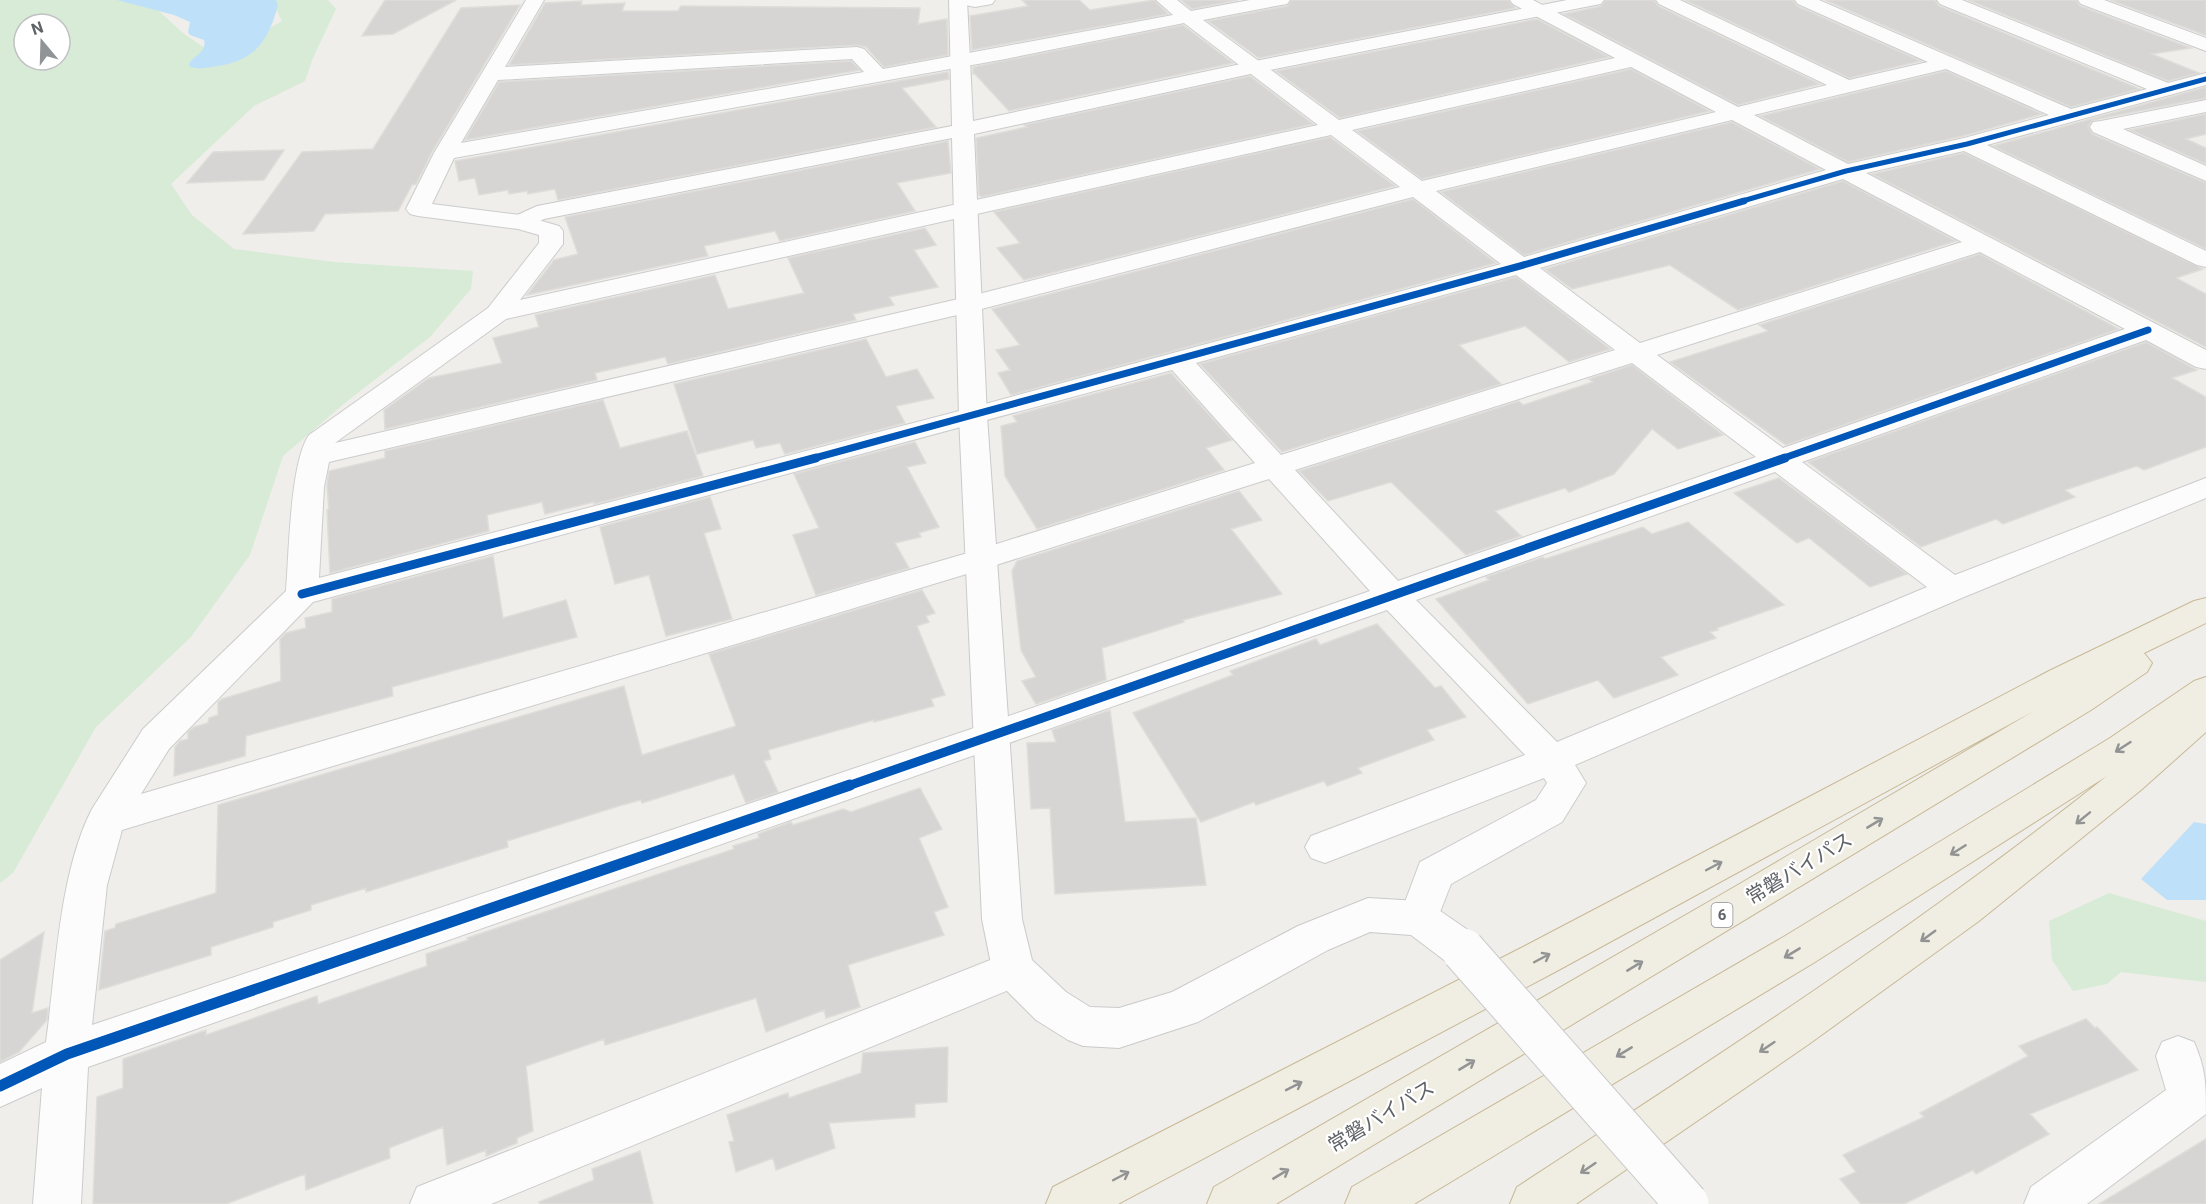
<svg xmlns="http://www.w3.org/2000/svg" width="2206" height="1204" viewBox="0 0 2206 1204" font-family="Roboto,'Noto Sans JP',sans-serif">
<style>
.green{fill:#d8ebd6;fill-rule:evenodd}
.water{fill:#bfe0f9}
.building{fill:#d6d5d3;stroke:#deddd9;stroke-width:1.5}
.lines{fill:none;stroke-linecap:round;stroke-linejoin:round}
.street-casing{stroke:#cbcccc;stroke-width:2}
.secondary-casing{stroke:#cacacb;stroke-width:2}
.highway-casing{stroke:#c8b996;stroke-width:2}
.street{fill:#fdfcfc;fill-rule:evenodd}
.secondary{fill:#fdfcfc;fill-rule:evenodd}
.highway{fill:#f0ede3;fill-rule:evenodd}
.secondary-bridge-casing{stroke:#cacacb;stroke-width:45;stroke-linecap:butt}
.secondary-bridge{stroke:#fdfcfc;stroke-width:43}
.cycleway-far3-casing{stroke:#fff;stroke-width:8}
.cycleway-far2-casing{stroke:#fff;stroke-width:10}
.cycleway-far1-casing{stroke:#fff;stroke-width:13}
.cycleway-casing{stroke:#fff;stroke-width:15}
.cycleway-far3{stroke:#0057b8;stroke-width:5}
.cycleway-far2{stroke:#0057b8;stroke-width:7}
.cycleway-far1{stroke:#0057b8;stroke-width:9}
.cycleway{stroke:#0057b8;stroke-width:11}
.oneway{stroke:#929393}
.labels{text-anchor:middle;stroke-width:4.5;stroke-linejoin:round;paint-order:stroke}
.shield{fill:#fff;stroke:#8f9295;stroke-width:1.5}
.shield-label{font-size:15px;font-weight:bold;fill:#5f6368}
.near-street-label{font-size:20px;fill:#5f6368;stroke:#fff}
</style>
<rect width="100%" height="100%" fill="#efeeea"/>
<path class="green" d="M 0,0 L 147,0 L 184,34 L 205,48 L 244,43 L 282,21 L 271,0 L 328,0 L 336,9 L 313,58 L 305,81 L 254,106 L 171,184 L 192,215 L 234,249 L 334,262 L 473,271 L 471,289 L 430,337 L 346,402 L 283,456 L 250,555 L 191,637 L 96,727 L 13,873 L 0,883 ZM 24,24 L 60,24 L 60,60 L 24,60 Z
M 2109,893 L 2206,921 L 2206,982 L 2121,972 L 2107,984 L 2073,991 L 2052,960 L 2049,921 Z"/>
<path class="water" d="M 117,0 L 276,0 L 278,5 C 268,43 254,62 212,67 C 204,68 197,70 189,66 L 190,62 C 196,55 207,51 204,40 L 190,35 L 188,32 L 190,22 L 174,15 Z
M 2194,822 L 2206,824 L 2206,900 L 2167,900 L 2141,879 Z"/>
<path class="building" d="M 385,0 L 456,0 L 393,34 L 362,36 Z
M 1022,0 L 1079,0 L 1090,10 L 1154,0 L 1168,14 L 972,50 L 970,16 L 1028,6 Z
M 1181,0 L 1238,0 L 1192,9 Z
M 1292,0 L 1508,0 L 1515,8 L 1259,58 L 1208,21 L 1287,6 Z
M 1606,0 L 1654,0 L 1658,6 L 1820,84 L 1738,105 L 1564,14 L 1601,6 Z
M 1685,0 L 1793,0 L 1797,6 L 1921,61 L 1849,78 Z
M 1825,0 L 1935,0 L 1939,6 L 2140,89 L 2071,107 Z
M 1968,0 L 2076,0 L 2080,6 L 2191,48 L 2152,54 L 2199,73 L 2168,81 Z
M 2110,0 L 2206,0 L 2206,35 L 2205,35 Z
M 582,1 L 581,5 L 625,3 L 622,11 L 678,11 L 681,6 L 920,8 L 918,24 L 947,19 L 948,55 L 884,67 L 866,47 L 857,45 L 509,65 L 545,3 Z
M 520,5 L 432,152 L 416,184 L 412,185 L 398,211 L 325,214 L 314,231 L 243,234 L 302,152 L 373,149 L 461,8 Z
M 1537,19 L 1609,57 L 1340,118 L 1276,71 Z
M 1183,25 L 1233,63 L 1009,111 L 975,74 L 973,74 L 973,67 Z
M 851,61 L 860,70 L 465,140 L 499,82 Z
M 1631,69 L 1710,111 L 1422,179 L 1357,131 Z
M 1946,71 L 2042,114 L 1963,136 L 1848,162 L 1760,116 Z
M 948,72 L 949,79 L 902,88 L 936,127 L 558,200 L 555,189 L 528,194 L 527,191 L 509,194 L 508,190 L 479,195 L 475,178 L 459,181 L 455,161 Z
M 1250,76 L 1313,124 L 981,197 L 979,195 L 976,138 L 1027,127 L 1024,125 Z
M 2206,87 L 2206,98 L 2093,120 L 2088,126 L 2092,134 L 2206,183 L 2206,249 L 1993,146 Z
M 2206,114 L 2206,134 L 2186,139 L 2206,148 L 2206,164 L 2130,130 Z
M 1732,122 L 1820,169 L 1524,255 L 1441,192 Z
M 1330,137 L 1395,186 L 1024,280 L 997,248 L 1020,243 L 994,212 Z
M 948,141 L 951,173 L 897,183 L 915,211 L 780,241 L 775,231 L 704,246 L 708,256 L 527,295 L 554,260 L 578,254 L 565,217 Z
M 284,150 L 264,180 L 187,183 L 213,152 Z
M 1964,153 L 2203,269 L 2176,278 L 2206,294 L 2206,347 L 1872,174 Z
M 1843,181 L 1956,241 L 1738,310 L 1670,265 L 1572,289 L 1545,269 Z
M 1413,199 L 1496,263 L 1011,395 L 998,373 L 1010,370 L 996,350 L 1020,345 L 992,309 Z
M 925,228 L 936,245 L 914,250 L 938,287 L 889,297 L 894,305 L 853,314 L 856,320 L 668,364 L 665,357 L 595,373 L 597,380 L 385,429 L 384,410 L 429,378 L 502,363 L 493,338 L 539,327 L 535,315 L 715,275 L 728,309 L 804,293 L 788,258 Z
M 1980,254 L 2119,329 L 1786,445 L 1670,362 L 1768,331 L 1759,325 Z
M 1516,277 L 1610,349 L 1569,362 L 1525,326 L 1459,345 L 1501,384 L 1282,452 L 1200,364 Z
M 866,339 L 886,377 L 917,369 L 934,398 L 896,406 L 905,423 L 785,454 L 780,443 L 756,448 L 753,440 L 697,454 L 674,384 Z
M 2146,342 L 2197,370 L 2172,378 L 2206,397 L 2206,447 L 2144,470 L 2137,466 L 2065,490 L 2075,497 L 2003,524 L 1996,519 L 1921,547 L 1808,462 Z
M 1632,365 L 1723,435 L 1678,449 L 1652,429 L 1614,474 L 1569,492 L 1565,488 L 1495,511 L 1521,536 L 1466,555 L 1391,482 L 1328,501 L 1299,471 L 1519,401 L 1523,405 L 1593,382 L 1589,379 Z
M 1171,373 L 1232,440 L 1206,448 L 1224,470 L 1037,529 L 1005,476 L 1001,426 L 1017,422 L 1013,416 L 1023,413 Z
M 603,400 L 620,448 L 687,431 L 703,476 L 594,504 L 594,502 L 545,514 L 542,502 L 487,515 L 489,531 L 330,573 L 327,510 L 329,509 L 327,486 L 329,471 L 385,458 L 385,451 Z
M 915,442 L 926,463 L 907,467 L 939,527 L 919,533 L 921,537 L 895,543 L 909,568 L 816,595 L 793,535 L 819,528 L 794,474 Z
M 1779,478 L 1907,574 L 1870,587 L 1809,538 L 1797,543 L 1734,493 Z
M 1239,491 L 1262,520 L 1231,529 L 1282,594 L 1183,620 L 1184,622 L 1102,648 L 1106,680 L 1036,704 L 1022,681 L 1036,677 L 1021,650 L 1012,571 L 1017,561 Z
M 710,497 L 721,529 L 704,533 L 732,619 L 666,636 L 649,575 L 615,584 L 600,527 Z
M 1688,522 L 1784,605 L 1717,628 L 1718,630 L 1710,632 L 1716,638 L 1661,657 L 1678,675 L 1614,698 L 1598,680 L 1528,704 L 1436,599 L 1489,580 L 1486,577 L 1543,557 L 1545,559 L 1643,527 L 1652,534 Z
M 493,556 L 503,618 L 566,600 L 577,637 L 392,687 L 393,696 L 246,736 L 245,756 L 174,776 L 175,747 L 180,741 L 188,739 L 188,732 L 194,727 L 208,723 L 209,718 L 218,715 L 218,702 L 222,699 L 281,681 L 280,639 L 286,633 L 306,628 L 305,618 L 332,612 L 332,599 Z
M 922,590 L 935,613 L 926,616 L 929,622 L 917,626 L 945,695 L 931,699 L 934,706 L 874,722 L 874,720 L 768,750 L 771,759 L 764,761 L 778,792 L 746,803 L 734,774 L 642,803 L 641,800 L 622,805 L 507,841 L 508,847 L 366,892 L 366,888 L 311,905 L 311,910 L 273,922 L 273,927 L 211,947 L 211,955 L 99,990 L 105,931 L 115,928 L 116,924 L 216,893 L 218,805 L 624,686 L 642,755 L 736,726 L 709,654 Z
M 1377,624 L 1435,688 L 1441,686 L 1466,717 L 1427,730 L 1434,740 L 1358,768 L 1362,773 L 1327,786 L 1324,781 L 1256,805 L 1254,802 L 1201,822 L 1133,713 L 1233,675 L 1230,671 L 1316,639 L 1320,645 Z
M 1110,710 L 1125,822 L 1196,818 L 1206,885 L 1055,894 L 1050,808 L 1031,809 L 1027,743 L 1056,742 L 1052,730 Z
M 920,788 L 942,829 L 919,838 L 948,907 L 934,912 L 944,935 L 848,965 L 860,1007 L 826,1018 L 824,1010 L 766,1032 L 756,998 L 605,1045 L 604,1039 L 526,1066 L 533,1131 L 517,1138 L 517,1143 L 486,1156 L 486,1150 L 447,1165 L 443,1127 L 389,1148 L 390,1158 L 306,1190 L 305,1174 L 226,1204 L 93,1204 L 97,1097 L 123,1088 L 123,1059 L 206,1030 L 206,1035 L 317,996 L 318,1004 L 427,966 L 426,954 L 468,940 L 467,938 L 734,849 L 733,846 L 759,838 L 758,834 L 791,822 L 793,825 L 843,809 L 851,812 Z
M 44,932 L 32,1013 L 48,1008 L 47,1020 L 19,1052 L 0,1062 L 0,960 Z
M 2086,1019 L 2095,1028 L 2097,1027 L 2138,1070 L 2030,1114 L 2049,1134 L 1976,1174 L 1973,1170 L 1904,1204 L 1861,1204 L 1840,1179 L 1856,1172 L 1843,1155 L 1924,1117 L 1920,1113 L 2028,1056 L 2019,1046 Z
M 948,1047 L 947,1102 L 915,1104 L 915,1117 L 829,1123 L 835,1148 L 776,1170 L 773,1158 L 736,1172 L 729,1142 L 734,1141 L 727,1115 L 788,1093 L 789,1098 L 861,1073 L 863,1053 Z
M 2206,1139 L 2206,1204 L 2099,1204 Z
M 640,1151 L 653,1204 L 540,1204 L 539,1202 L 594,1180 L 592,1169 Z"/>
<g class="lines">
<defs>
<path id="street" d="M 526,0 L 544,0 L 505,67 L 857,47 L 864,49 L 883,69 L 1173,15 L 1156,0 L 1177,0 L 1191,11 L 1250,0 L 1290,0 L 1287,4 L 1281,5 L 1203,20 L 1339,120 L 1615,58 L 1513,4 L 1510,0 L 1533,0 L 1738,107 L 1827,85 L 1659,4 L 1656,0 L 1680,0 L 1849,80 L 1928,62 L 1798,4 L 1795,0 L 1819,0 L 2071,109 L 2147,89 L 1940,4 L 1937,0 L 1962,0 L 2168,83 L 2206,73 L 2206,85 L 1987,145 L 2206,251 L 2206,267 L 2197,265 L 1964,151 L 1866,173 L 2206,350 L 2206,369 L 2196,367 L 2146,340 L 1802,462 L 1955,575 L 2206,478 L 2206,498 L 1964,597 L 1575,765 L 1586,783 L 1562,822 L 1451,884 L 1433,930 L 1419,935 L 1405,930 L 1399,918 L 1420,862 L 1536,800 L 1547,783 L 1544,778 L 1325,863 L 1311,858 L 1305,847 L 1311,836 L 1525,755 L 1387,610 L 88,1067 L 81,1204 L 33,1204 L 42,1088 L 0,1107 L 0,1064 L 46,1042 C 56,970 59,873 92,809 L 143,729 L 286,591 C 289,554 290,462 309,435 L 488,308 L 539,243 L 539,235 L 518,229 L 418,216 L 410,214 L 406,209 L 434,153 ZM 1184,23 L 1318,125 L 520,300 L 563,244 L 563,231 L 559,226 L 521,215 L 432,204 L 454,158 L 1000,60 ZM 852,59 L 864,72 L 461,143 L 498,80 ZM 1631,67 L 1716,112 L 1422,181 L 1352,130 ZM 1946,69 L 2049,115 L 1964,138 L 1848,164 L 1754,115 ZM 1732,120 L 1826,170 L 1524,257 L 1436,191 ZM 1331,135 L 1400,187 L 967,297 L 335,443 L 506,319 ZM 1843,179 L 1962,242 L 1640,343 L 1540,268 ZM 1413,197 L 1501,264 L 963,410 L 319,578 L 324,487 L 329,462 L 970,312 ZM 1980,252 L 2125,329 L 1783,448 L 1657,355 ZM 1516,275 L 1615,350 L 1281,455 L 1196,363 ZM 1632,363 L 1756,457 L 1398,581 L 1295,470 ZM 1172,370 L 1255,463 L 971,552 L 141,794 L 169,749 L 313,602 ZM 1775,472 L 1927,587 L 1557,742 L 1416,600 ZM 1269,479 L 1370,591 L 980,726 L 92,1025 L 107,885 L 122,830 L 993,566 Z
M 958,0 L 995,0 L 992,4 L 975,7 L 961,4 Z
M 2078,0 L 2104,0 L 2206,38 L 2206,51 L 2081,4 Z
M 2206,100 L 2206,112 L 2123,129 L 2206,166 L 2206,181 L 2093,132 L 2090,127 L 2093,122 L 2101,121 Z
M 1013,951 L 1028,956 L 1034,969 L 1028,982 L 491,1204 L 410,1204 L 417,1187 Z
M 2178,1036 L 2194,1042 C 2206,1070 2206,1084 2206,1114 L 2087,1204 L 2024,1204 L 2031,1187 L 2166,1090 L 2156,1056 L 2162,1042 Z"/>
<path id="secondary" d="M 949,0 L 967,0 L 973,121 L 1255,61 L 1567,0 L 1604,0 L 1601,4 L 1595,5 L 1255,73 L 974,134 L 987,416 L 1022,919 L 1032,960 L 1066,992 L 1090,1007 L 1119,1008 L 1172,992 L 1298,926 L 1368,898 L 1419,901 L 1433,906 L 1478,937 L 1484,950 L 1478,963 L 1463,968 L 1448,963 L 1411,935 L 1370,932 L 1328,950 L 1198,1022 L 1119,1048 L 1083,1046 L 1068,1040 L 1036,1020 L 998,982 L 992,969 L 982,919 L 959,416 L 952,138 L 544,219 L 529,227 L 521,229 L 513,227 L 509,222 L 513,217 L 537,206 L 952,126 Z"/>
<path id="highway" d="M 2206,598 L 2206,623 L 2144,653 L 2152,663 L 2147,672 L 2091,710 L 1276,1204 L 1207,1204 L 1214,1187 L 1736,886 L 2034,711 L 1553,973 L 1118,1204 L 1046,1204 L 1053,1187 L 1523,947 L 2049,671 L 2194,601 Z
M 2206,677 L 2206,732 L 2141,790 L 1979,921 L 1809,1044 L 1576,1204 L 1510,1204 L 1517,1187 C 1718,1056 1919,926 2107,776 L 1815,962 L 1414,1204 L 1345,1204 L 1352,1187 L 1785,936 L 2110,738 L 2194,681 Z"/>
</defs>
<use href="#street" class="street-casing"/>
<use href="#secondary" class="secondary-casing"/>
<use href="#highway" class="highway-casing"/>
<use href="#street" class="street"/>
<use href="#secondary" class="secondary"/>
<use href="#highway" class="highway"/>
<defs>
<path id="secondary-bridge" d="M 1463,950 L 1687,1204"/>
</defs>
<use href="#secondary-bridge" class="secondary-bridge-casing"/>
<use href="#secondary-bridge" class="secondary-bridge"/>
<defs>
<path id="cycleway-far3" d="M 1739,202 L 1846,171 L 1967,144 L 2206,79"/>
<path id="cycleway-far2" d="M 811,459 L 1520,266 L 1744,201
M 1781,459 L 2148,330"/>
<path id="cycleway-far1" d="M 302,594 L 816,458
M 845,787 L 1785,458"/>
<path id="cycleway" d="M 0,1086 L 67,1054 L 850,785"/>
</defs>
<use href="#cycleway-far3" class="cycleway-far3-casing"/>
<use href="#cycleway-far2" class="cycleway-far2-casing"/>
<use href="#cycleway-far1" class="cycleway-far1-casing"/>
<use href="#cycleway" class="cycleway-casing"/>
<use href="#cycleway-far3" class="cycleway-far3"/>
<use href="#cycleway-far2" class="cycleway-far2"/>
<use href="#cycleway-far1" class="cycleway-far1"/>
<use href="#cycleway" class="cycleway"/>
</g>
<defs><path id="oneway-shaft" d="M-6 0H5M1.5-3L5.5 0L1.5 3" fill="none" stroke-width="1.6" stroke-linecap="round" stroke-linejoin="round" transform="scale(1.5)"/></defs>
<g class="oneway">
<use href="#oneway-shaft" transform="translate(2123 747) rotate(147)"/>
<use href="#oneway-shaft" transform="translate(2083 818) rotate(141)"/>
<use href="#oneway-shaft" transform="translate(1875 823) rotate(-31)"/>
<use href="#oneway-shaft" transform="translate(1958 850) rotate(148)"/>
<use href="#oneway-shaft" transform="translate(1714 866) rotate(-28)"/>
<use href="#oneway-shaft" transform="translate(1928 936) rotate(144)"/>
<use href="#oneway-shaft" transform="translate(1792 953) rotate(149)"/>
<use href="#oneway-shaft" transform="translate(1542 958) rotate(-28)"/>
<use href="#oneway-shaft" transform="translate(1635 966) rotate(-31)"/>
<use href="#oneway-shaft" transform="translate(1767 1047) rotate(146)"/>
<use href="#oneway-shaft" transform="translate(1624 1052) rotate(149)"/>
<use href="#oneway-shaft" transform="translate(1467 1065) rotate(-31)"/>
<use href="#oneway-shaft" transform="translate(1294 1086) rotate(-27)"/>
<use href="#oneway-shaft" transform="translate(1588 1168) rotate(146)"/>
<use href="#oneway-shaft" transform="translate(1281 1174) rotate(-31)"/>
<use href="#oneway-shaft" transform="translate(1121 1176) rotate(-28)"/>
</g>
<g class="labels">
<rect class="shield" x="1711.5" y="903" width="21" height="24" rx="4.5"/>
<g class="shield-label">
<text x="1722" y="920">6</text>
</g>
<g class="near-street-label">
<text transform="translate(1799 868) rotate(-31)" y="7">常磐バイパス</text>
<text transform="translate(1381 1116) rotate(-31)" y="7">常磐バイパス</text>
</g>
</g>
<g transform="translate(42 42) rotate(341)"><circle r="28" fill="#ffffff" stroke="#bfc1c3" stroke-width="1.5"/>
<path d="M0-4.5L10 22L0 15L-10 22Z" fill="#919496"/>
<text y="-9" font-size="16" font-weight="bold" text-anchor="middle" fill="#5f6368">N</text>
</g>
</svg>
